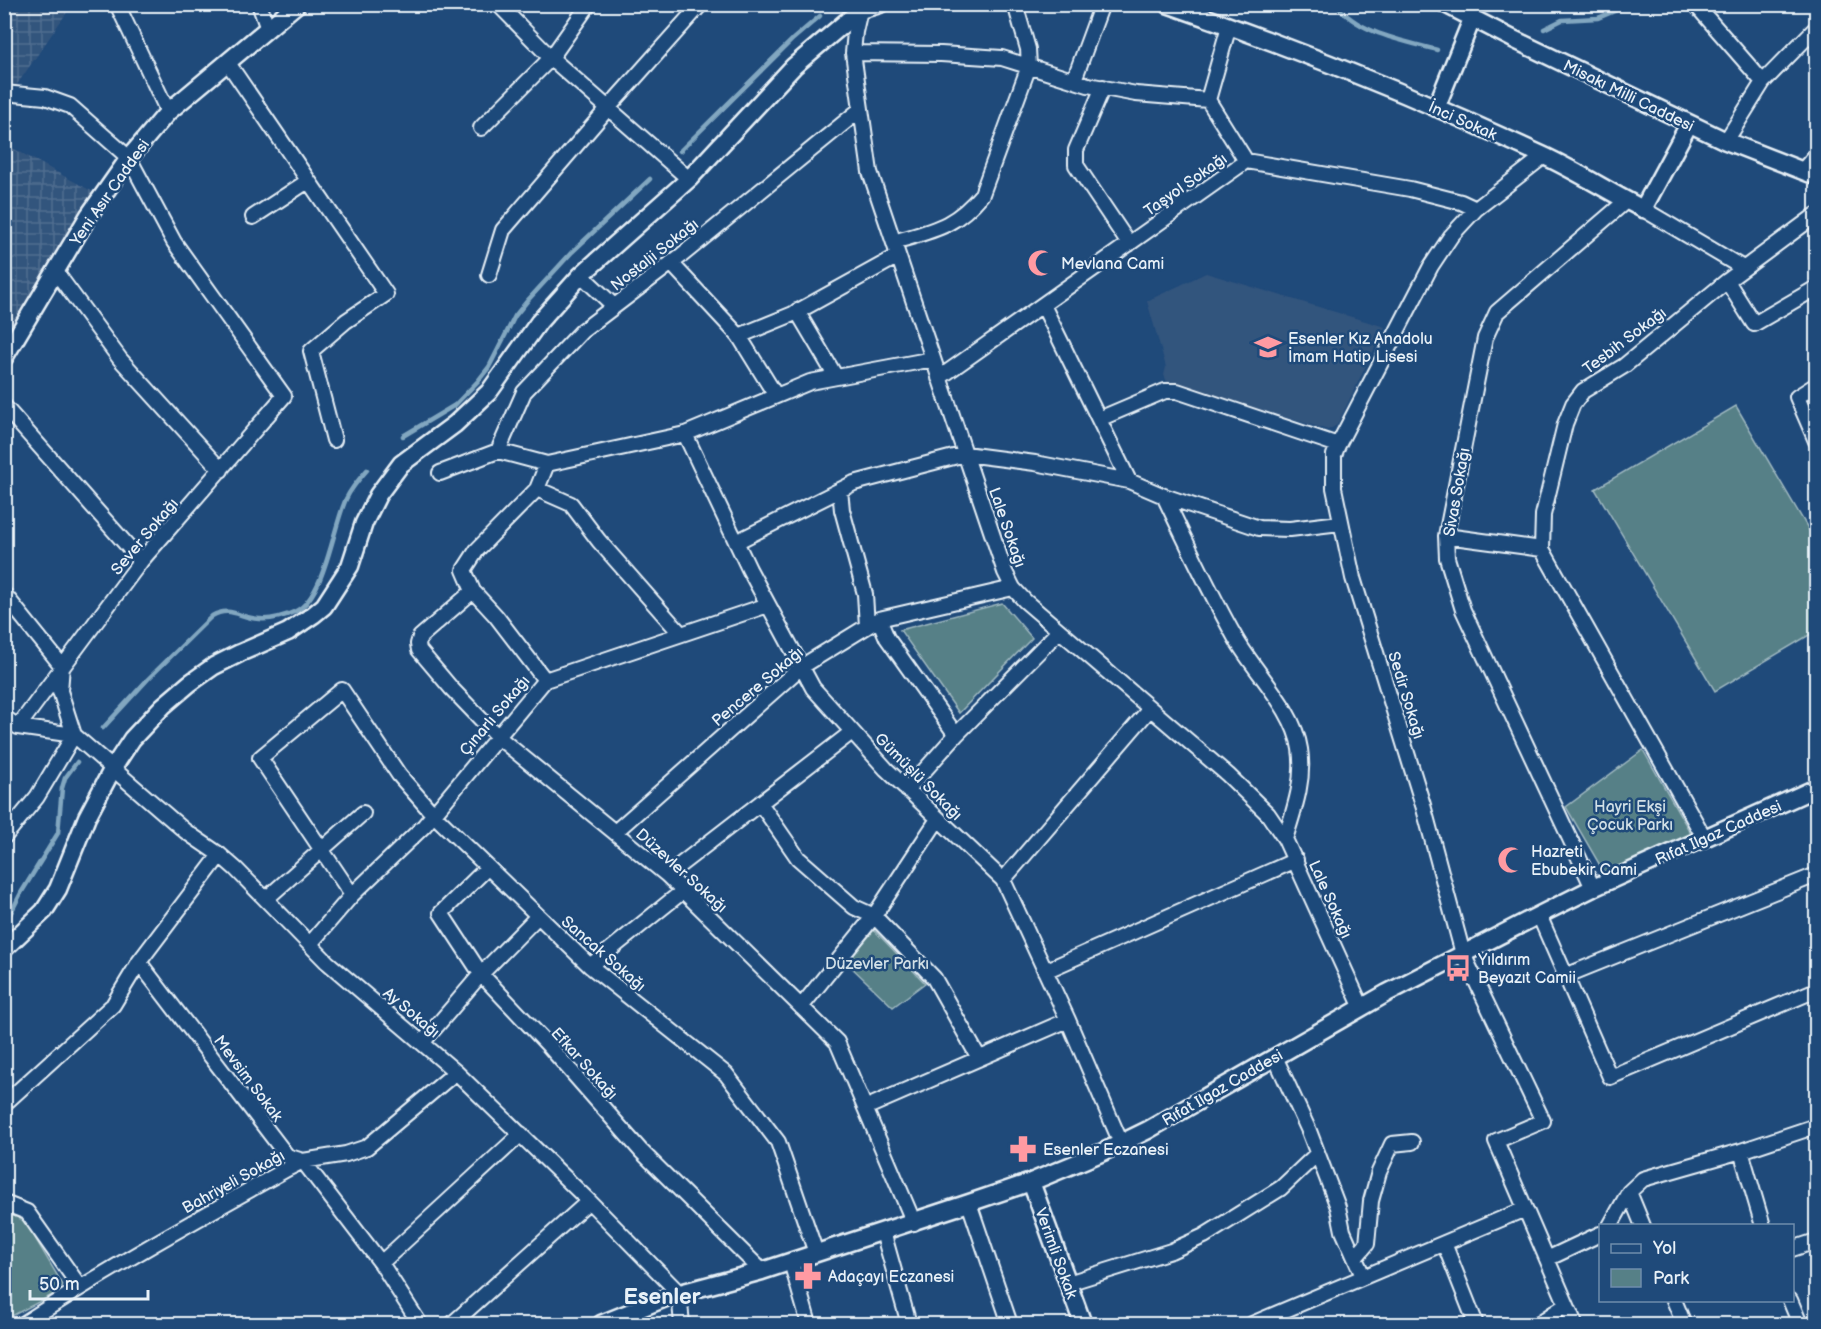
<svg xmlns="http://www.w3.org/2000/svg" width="1821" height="1329" viewBox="0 0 1821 1329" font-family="'Balsamiq Sans',sans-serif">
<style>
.built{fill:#33547d}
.industrial{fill:url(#industrial-grid)}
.park{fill:#568087;stroke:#9fb8c0;stroke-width:1.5}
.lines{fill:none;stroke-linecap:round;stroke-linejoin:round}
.stream{stroke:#82a7c0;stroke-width:4.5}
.minor-casing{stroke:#e8f1f8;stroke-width:18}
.tertiary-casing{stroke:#e8f1f8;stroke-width:21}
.minor{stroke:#1f4a7a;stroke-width:14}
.tertiary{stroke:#1f4a7a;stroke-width:16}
.labels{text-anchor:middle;stroke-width:5;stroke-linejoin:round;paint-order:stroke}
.street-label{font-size:16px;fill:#e8f1f8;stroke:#1f4a7a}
.poi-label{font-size:16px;fill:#e8f1f8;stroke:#1f4a7a;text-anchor:start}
.park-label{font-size:16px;fill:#d2e0e7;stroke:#1f4a7a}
.district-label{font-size:22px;font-weight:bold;fill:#e8f1f8;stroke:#1f4a7a}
</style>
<defs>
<pattern id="industrial-grid" width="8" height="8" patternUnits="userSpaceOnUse" patternTransform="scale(1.5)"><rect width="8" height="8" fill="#33547d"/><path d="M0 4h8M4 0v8" fill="none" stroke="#516d90"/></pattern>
</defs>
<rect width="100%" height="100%" fill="#1f4a7a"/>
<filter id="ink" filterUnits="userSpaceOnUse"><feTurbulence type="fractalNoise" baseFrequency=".0167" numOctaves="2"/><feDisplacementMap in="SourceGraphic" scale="12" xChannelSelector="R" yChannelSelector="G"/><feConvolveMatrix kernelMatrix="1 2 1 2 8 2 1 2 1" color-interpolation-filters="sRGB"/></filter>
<g filter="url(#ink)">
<path class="built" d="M 1206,273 L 1385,327 L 1337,425 L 1328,430 L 1167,382 L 1164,375 L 1166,367 L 1147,301 Z"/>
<path class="industrial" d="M 5,4 L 72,5 L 16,86 L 5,86 Z
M 5,144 L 97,194 L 5,346 Z"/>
<path class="park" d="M 1736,406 L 1816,542 L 1816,631 L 1715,691 L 1595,489 Z
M 1002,603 L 1032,638 L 959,713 L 900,630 Z
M 1643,750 L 1691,834 L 1605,874 L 1566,807 Z
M 874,930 L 925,983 L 893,1007 L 847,963 Z
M 5,1212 L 25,1221 L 63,1285 L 58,1292 L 6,1319 L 5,1317 Z"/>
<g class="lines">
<path class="stream" d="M 1336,4 C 1357,33 1404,41 1437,50
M 1544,29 L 1562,20 L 1598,18 L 1631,4
M 680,151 L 793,39 L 820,16
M 403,436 L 455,405 L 478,381 L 489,367 L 515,316 L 528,300 L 572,252 L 650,179
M 103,728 L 148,679 L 212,616 C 231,605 241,619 260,619 C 271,620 286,616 296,611 C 325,596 333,527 346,499 C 351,488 359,479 367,470
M 4,926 L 21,893 L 58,833 L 62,788 L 65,778 L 77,762"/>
<defs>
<path id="minor" d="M 117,4 L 168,112
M 259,4 L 268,29
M 498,4 L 551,58 L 689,179
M 1695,4 L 1763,82
M 859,7 L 860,10 L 855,32 L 853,53 L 870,172 L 1005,572 L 1013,588 L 1025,601 L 1228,775 L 1268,814 L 1285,839 L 1362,1008
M 1229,26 L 1208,100 L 1246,161
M 853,53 L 941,54 L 1002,58 L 1088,85 L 1136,94 L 1208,100
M 228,63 L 386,294 L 346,321 L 311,351 L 334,440
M 1074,80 L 1102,4
M 1103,87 L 1076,150 L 1076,165 L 1129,244
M 4,93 L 45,97 L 70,106 L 129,158 L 174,242 L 284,396 L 141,561 L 18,727
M 481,128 L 551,58 L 589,4
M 1726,141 L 1763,82 L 1816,28
M 1802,171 L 1816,155
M 1476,209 L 1451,236 L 1431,266 L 1338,445 L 1334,455 L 1334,488 L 1353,578 L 1423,805 L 1463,954 L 1543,1121 L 1496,1141 L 1575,1324
M 1643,209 L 1743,268
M 253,217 L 308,181
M 894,242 C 934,230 955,227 982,194 L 1029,66 L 1028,49 L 1015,4
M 671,263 L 739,336 L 793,314 L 898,256
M 56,272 L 120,359 L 221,470
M 489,275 L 503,230 L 609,107 L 701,4
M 581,275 L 614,306
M 1727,281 L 1754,324 L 1816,288
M 1043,305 L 1129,481
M 797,311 L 836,377
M 739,336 L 776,396
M 939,378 L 1246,161 L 1410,189 L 1461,202 L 1476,209 L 1544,156
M 1816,385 L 1797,397 L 1816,441
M 4,406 L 141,561
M 1099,419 L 1165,391 L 1177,391 L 1338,445
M 685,434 L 749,569 L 813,688 L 886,769 L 1003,880 L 1068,1020 L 1121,1143
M 498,451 L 524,392 L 582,331 L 682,255 L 861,109
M 440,473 L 498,451 L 547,464 L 685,434 L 810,382 L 933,359
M 537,489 L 571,504 L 599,541 L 681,634
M 840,490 L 842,510 L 865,594 L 867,626
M 1164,496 C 1187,544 1210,593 1236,639 C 1256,674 1294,709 1300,749 C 1305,780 1294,810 1285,839
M 1446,536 L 1542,549 L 1705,839
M 736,542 L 854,483 L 965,454 L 1035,463 L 1129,481 L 1164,496 L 1259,528 L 1290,529 L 1340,523
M 1542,549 L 1543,515 L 1565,424 L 1573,404 L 1583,391 L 1624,366 L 1727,281 L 1816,215
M 473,591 L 420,637 L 418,644 L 419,650 L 451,688 L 498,737 L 667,875 L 837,1042 L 914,1223
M 4,594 L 62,666 L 60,691 L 74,735
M 879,619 L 887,638 L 956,735
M 545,680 L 496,616 L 473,591 L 464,570 L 477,550 L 537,489 L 547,464
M 4,717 L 18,727 L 74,735
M 74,735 L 185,831 L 220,855 L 236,869 L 327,962 L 456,1072 L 589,1201 L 679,1293 L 682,1324
M 907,790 L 956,735 L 1059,631
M 760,803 L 798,858 L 854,907 L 874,916 L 934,978 L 979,1058
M 615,832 L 801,667 L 879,619 L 1013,588
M 4,837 L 37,797 L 74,735
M 488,867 L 441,913 L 481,974 L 549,1046 L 641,1151 L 762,1271
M 667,875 L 852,732
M 1003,880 L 1149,710
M 1593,888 L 1463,610 L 1447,558 L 1446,536 L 1485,338 L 1497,312 L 1626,201
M 352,895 L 260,758 L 342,690 L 399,775 L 433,814 L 590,966 L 726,1074 L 778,1142 L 816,1253
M 266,899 L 363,813
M 1539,915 L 1610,1077 L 1816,990
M 310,944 L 352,895 L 424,826 L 545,680 L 768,605
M 139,962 L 287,1156 L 303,1161 L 381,1263 L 420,1324
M 590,966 L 683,891
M 1045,971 L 1296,860
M 1565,976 L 1816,875
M 801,1007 L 874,916 L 938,819
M 423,1042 L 481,974 L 538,916
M 1275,1057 L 1309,1131 L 1338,1207 L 1343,1231 L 1363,1276
M 4,1104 L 113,1005 L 139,962 L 220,855
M 865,1108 L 1068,1020
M 1741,1151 L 1763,1226
M 1629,1192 L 1643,1226
M 4,1203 L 27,1212 L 80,1287
M 969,1203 L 1010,1324
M 1610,1226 L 1629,1192 L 1643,1179 L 1741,1151 L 1816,1126
M 883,1232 L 909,1324
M 1444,1243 L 1476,1324
M 1792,1249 L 1816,1241
M 1355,1258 L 1367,1244 L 1371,1201 L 1379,1172 L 1392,1144 L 1412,1142
M 1547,1259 L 1600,1234
M 791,1262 L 809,1324
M 381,1263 L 521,1134
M 1068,1283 L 1171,1251 L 1204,1236 L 1281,1188 L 1317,1154
M 1674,1300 L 1684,1324
M 1790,1300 L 1800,1324
M 23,1324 C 109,1268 199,1218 289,1168 L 303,1161 L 346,1154 L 367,1147 L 456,1072
M 452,1324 L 589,1201
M 1252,1324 L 1525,1209
M 1538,1324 L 1566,1305"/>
<path id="tertiary" d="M 1167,4 C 1295,48 1420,98 1542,155 C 1577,171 1609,192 1643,209 L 1689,124
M 1445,4 L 1513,39 L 1726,141 L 1816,176
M 1436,108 L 1472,19
M 4,358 L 89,215 L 129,158 L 168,112 L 297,4
M 4,949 L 44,911 L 58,889 L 87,817 L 113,768 L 132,739 L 163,706 L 190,683 L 214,666 L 240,653 L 288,632 L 313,615 L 324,606 L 350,566 L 364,523 L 378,495 L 401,464 L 455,424 L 489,392 L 539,322 L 581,275 L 689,179 L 794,66 L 860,10 L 880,4
M 1031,1182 L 1083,1324
M 601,1324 L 673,1295 L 762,1271 L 969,1203 L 1031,1182 L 1103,1152 L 1148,1130 L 1387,993 L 1539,915 L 1593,888 L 1816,788"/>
</defs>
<use href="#minor" class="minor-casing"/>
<use href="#tertiary" class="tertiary-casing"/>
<use href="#minor" class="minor"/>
<use href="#tertiary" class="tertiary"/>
</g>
</g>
<defs>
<symbol id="mosque-bare" viewBox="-9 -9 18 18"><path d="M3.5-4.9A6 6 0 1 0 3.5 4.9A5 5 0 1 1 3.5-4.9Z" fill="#ff9aa2" stroke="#1f4a7a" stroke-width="2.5" paint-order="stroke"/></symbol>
<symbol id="school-bare" viewBox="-9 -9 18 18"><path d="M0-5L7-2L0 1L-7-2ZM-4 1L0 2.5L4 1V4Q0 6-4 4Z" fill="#ff9aa2" stroke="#1f4a7a" stroke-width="2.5" paint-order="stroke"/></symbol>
<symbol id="bus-bare" viewBox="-9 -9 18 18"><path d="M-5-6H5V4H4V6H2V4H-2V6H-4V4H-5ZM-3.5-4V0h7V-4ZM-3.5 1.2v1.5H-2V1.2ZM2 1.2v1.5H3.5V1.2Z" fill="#ff9aa2" stroke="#1f4a7a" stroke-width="2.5" paint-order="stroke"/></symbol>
<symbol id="pharmacy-bare" viewBox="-9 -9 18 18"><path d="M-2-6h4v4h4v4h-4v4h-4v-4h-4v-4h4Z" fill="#ff9aa2" stroke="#1f4a7a" stroke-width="2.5" paint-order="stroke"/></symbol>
</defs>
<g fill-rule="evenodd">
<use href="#mosque-bare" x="1022" y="244" width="38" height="38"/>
<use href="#school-bare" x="1249" y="328" width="38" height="38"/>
<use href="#mosque-bare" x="1492" y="841" width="38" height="38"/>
<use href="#bus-bare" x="1439" y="949" width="38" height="38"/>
<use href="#pharmacy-bare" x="1004" y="1130" width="38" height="38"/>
<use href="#pharmacy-bare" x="789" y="1257" width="38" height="38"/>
</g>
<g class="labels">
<g class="street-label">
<text transform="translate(1629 95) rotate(26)" y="6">Misakı Milli Caddesi</text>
<text transform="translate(1463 120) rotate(24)" y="6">İnci Sokak</text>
<text transform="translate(1185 184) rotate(-35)" y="6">Taşyol Sokağı</text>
<text transform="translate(109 192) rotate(-55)" y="6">Yeni Asır Caddesi</text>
<text transform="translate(654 254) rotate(-38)" y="6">Nostalji Sokağı</text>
<text transform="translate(1624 340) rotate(-37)" y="6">Tesbih Sokağı</text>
<text transform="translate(1456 492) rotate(-80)" y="6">Sivas Sokağı</text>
<text transform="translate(1008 527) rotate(71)" y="6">Lale Sokağı</text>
<text transform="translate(144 536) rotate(-50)" y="6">Sever Sokağı</text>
<text transform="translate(757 686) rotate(-40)" y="6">Pencere Sokağı</text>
<text transform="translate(1407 695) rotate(73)" y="6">Sedir Sokağı</text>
<text transform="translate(494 715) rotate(-50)" y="6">Çınarlı Sokağı</text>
<text transform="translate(919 776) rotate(45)" y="6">Gümüşlü Sokağı</text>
<text transform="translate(1718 832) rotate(-24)" y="6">Rıfat Ilgaz Caddesi</text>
<text transform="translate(682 870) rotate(42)" y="6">Düzevler Sokağı</text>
<text transform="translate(1331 899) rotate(66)" y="6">Lale Sokağı</text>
<text transform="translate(604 953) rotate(41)" y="6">Sancak Sokağı</text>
<text transform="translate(412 1012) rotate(40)" y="6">Ay Sokağı</text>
<text transform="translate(585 1063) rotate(48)" y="6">Efkar Sokağı</text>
<text transform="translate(249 1078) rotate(53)" y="6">Mevsim Sokak</text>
<text transform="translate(1222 1087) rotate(-30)" y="6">Rıfat Ilgaz Caddesi</text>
<text transform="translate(233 1181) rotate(-29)" y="6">Bahriyeli Sokağı</text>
<text transform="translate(1057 1253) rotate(70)" y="6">Verimli Sokak</text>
</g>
<g class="poi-label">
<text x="1061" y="269">Mevlana Cami</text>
<text x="1288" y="344">Esenler Kız Anadolu<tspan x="1288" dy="18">İmam Hatip Lisesi</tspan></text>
<text x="1531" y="857">Hazreti<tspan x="1531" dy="18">Ebubekir Cami</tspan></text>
<text x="1478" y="965">Yıldırım<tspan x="1478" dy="18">Beyazıt Camii</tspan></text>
<text x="1043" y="1155">Esenler Eczanesi</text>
<text x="828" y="1282">Adaçayı Eczanesi</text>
</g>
<g class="park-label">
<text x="1630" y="812">Hayri Ekşi<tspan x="1630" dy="18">Çocuk Parkı</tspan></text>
<text x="877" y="969">Düzevler Parkı</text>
</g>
<g class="district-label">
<text x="662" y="1304">Esenler</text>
</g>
</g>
<rect width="1821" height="1329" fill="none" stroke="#1f4a7a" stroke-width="24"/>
<rect x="12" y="12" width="1797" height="1305" fill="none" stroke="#e8f1f8" stroke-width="2" filter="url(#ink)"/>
<rect x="1599" y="1224" width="195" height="78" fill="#1f4a7a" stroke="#6f8dac" stroke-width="1.5"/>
<rect x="1611" y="1244" width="30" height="9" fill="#1f4a7a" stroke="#6f8dac" stroke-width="1.5"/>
<text x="1653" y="1254" font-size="18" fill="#e8f1f8">Yol</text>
<rect x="1611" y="1269" width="30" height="18" fill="#568087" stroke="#6f8dac" stroke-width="1.5"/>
<text x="1653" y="1284" font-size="18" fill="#e8f1f8">Park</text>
<path d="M30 1290v9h118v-9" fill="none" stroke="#e8f1f8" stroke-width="3"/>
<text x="39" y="1290" font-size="18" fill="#e8f1f8" stroke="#1f4a7a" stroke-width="4.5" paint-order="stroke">50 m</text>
</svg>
